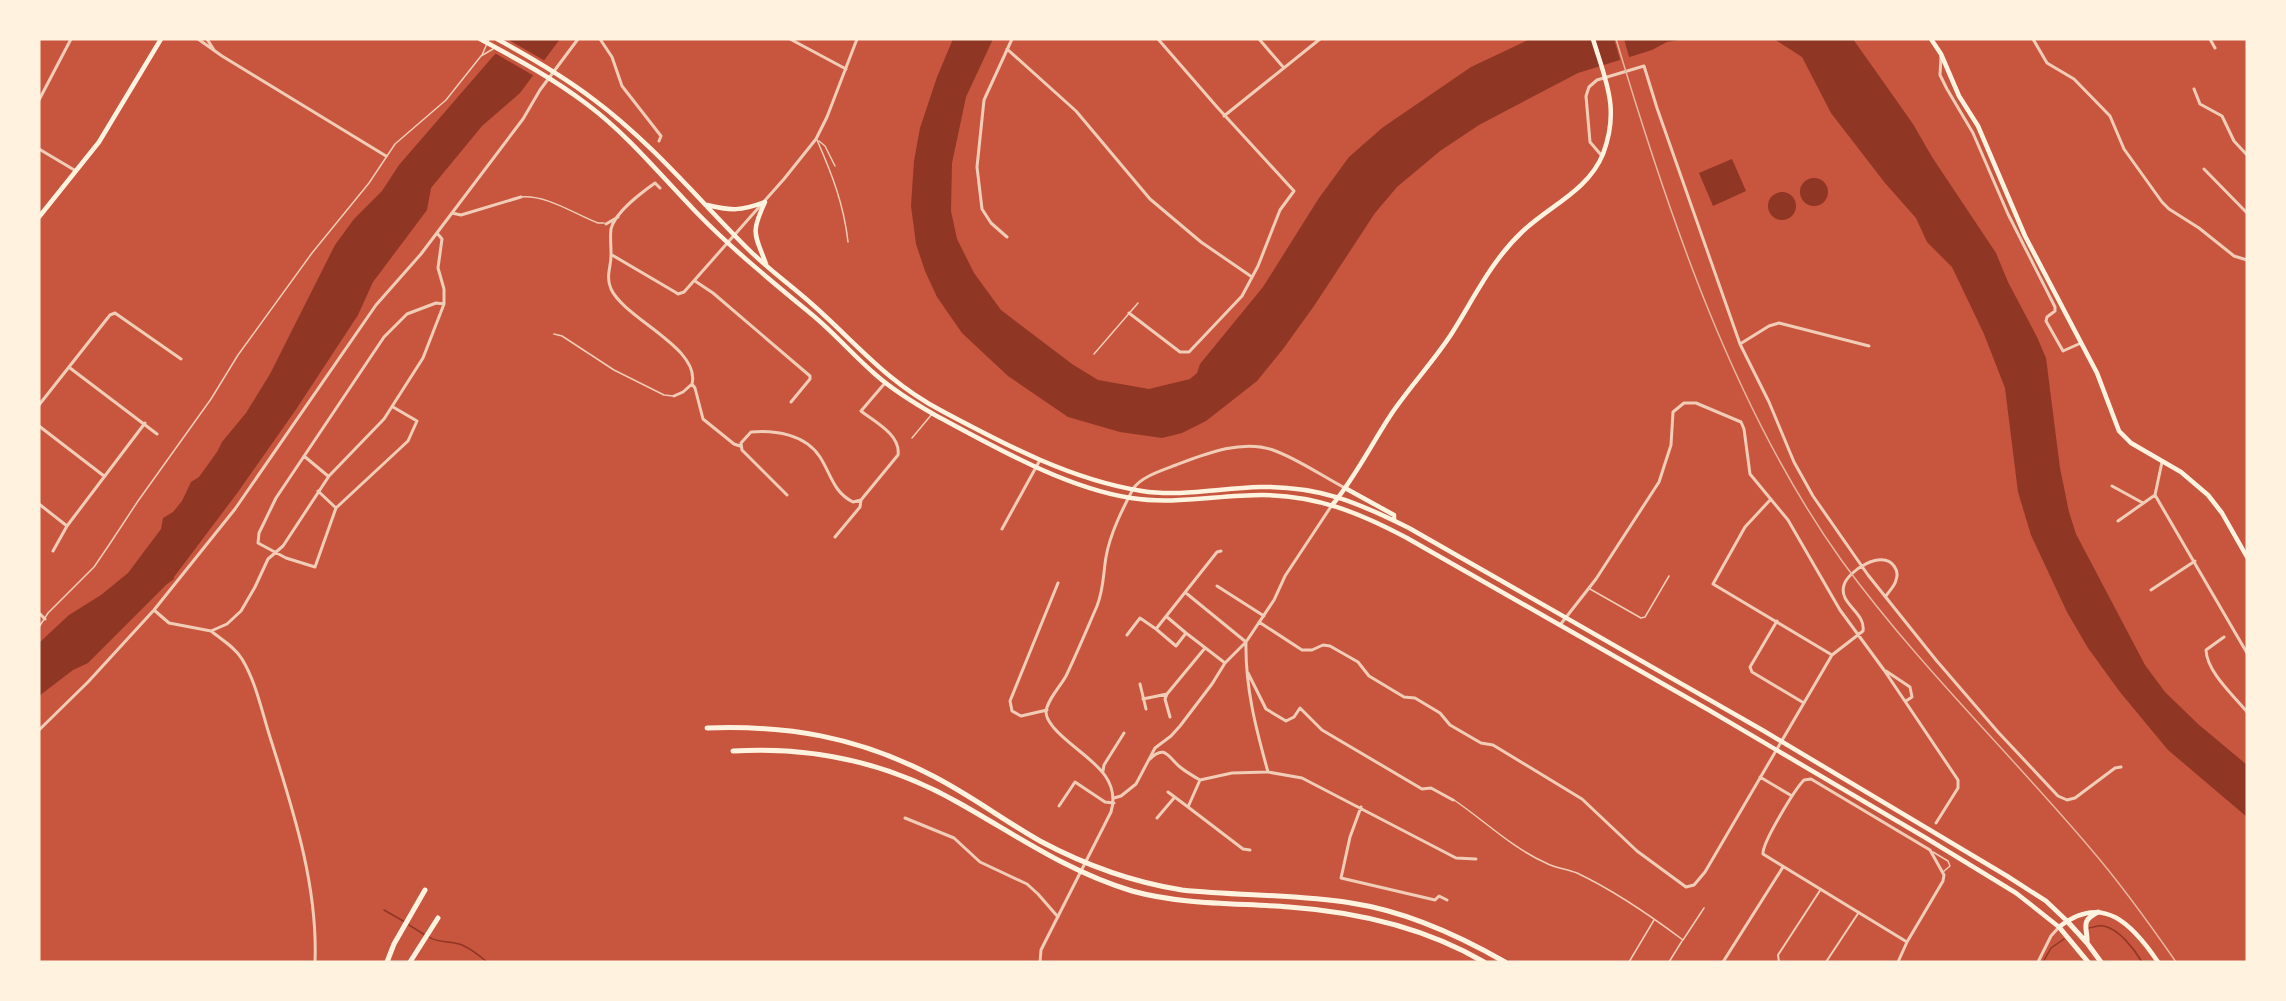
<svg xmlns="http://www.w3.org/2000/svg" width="2286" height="1001" viewBox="0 0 2286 1001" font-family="'Titillium Web',sans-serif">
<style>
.water{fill:#8f3625}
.pier{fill:#c8553d}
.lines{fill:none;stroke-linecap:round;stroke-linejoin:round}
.stream{stroke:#8f3625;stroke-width:1.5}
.service{stroke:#f1ccb7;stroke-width:1.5}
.pedestrian{stroke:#f1ccb7;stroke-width:2}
.minor{stroke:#f1ccb7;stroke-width:3}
.secondary{stroke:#fff3e0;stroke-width:4.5}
.primary{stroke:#fff3e0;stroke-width:4.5}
.motorway{stroke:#fff3e0;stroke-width:5}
.rail{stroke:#e9b49f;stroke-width:1.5}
</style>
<rect width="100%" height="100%" fill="#c8553d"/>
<path class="water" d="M 508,39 L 560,39 L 520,93 L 482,126 L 431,188 L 427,210 L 373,282 L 358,315 L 297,408 L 238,492 L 174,577 L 174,579 L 167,584 L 88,663 L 73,670 L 39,696 L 39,643 L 69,615 L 101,595 L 128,573 L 161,529 L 163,518 L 173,512 L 182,501 L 191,482 L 199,477 L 217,452 L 222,442 L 246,413 L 270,374 L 335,245 L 354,219 L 382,191 L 399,165 Z
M 953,39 L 993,39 L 966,97 L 952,163 L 951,211 L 957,239 L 974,273 L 1001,310 L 1072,364 L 1098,380 L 1149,389 L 1190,379 L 1197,373 L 1200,364 L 1263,287 L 1319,198 L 1349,157 L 1382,128 L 1471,67 L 1530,39 L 1685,39 L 1667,42 L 1652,50 L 1578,73 L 1479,125 L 1440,151 L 1397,187 L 1375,213 L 1314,306 L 1283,349 L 1257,381 L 1206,421 L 1182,433 L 1162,438 L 1120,432 L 1068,417 L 1008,376 L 962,333 L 937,297 L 925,271 L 916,244 L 911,206 L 914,161 L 920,128 L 937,77 Z
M 1774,39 L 1853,39 L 1913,124 L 1932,157 L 1996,253 L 2008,282 L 2037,337 L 2046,358 L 2060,468 L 2069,512 L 2076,534 L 2145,665 L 2165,692 L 2198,724 L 2247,765 L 2247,817 L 2168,750 L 2120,692 L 2088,648 L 2067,612 L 2031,535 L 2018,492 L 2005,388 L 1984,334 L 1952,267 L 1927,242 L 1916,218 L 1885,183 L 1831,113 L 1802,57 Z
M 1732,159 L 1746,191 L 1713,206 L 1699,173 Z
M1800 192a14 14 0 1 1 28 0a14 14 0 1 1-28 0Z
M1768 206a14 14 0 1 1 28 0a14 14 0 1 1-28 0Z"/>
<path class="pier" d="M 504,39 L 507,39 L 547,62 L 536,77 L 493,52 Z
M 1614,39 L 1624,39 L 1630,60 L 1621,63 Z"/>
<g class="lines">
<path class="stream" d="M 384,910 L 405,922
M 409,925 L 425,935
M 2089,928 C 2094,927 2099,925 2104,926 C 2119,929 2135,950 2142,962
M 429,937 C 439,944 451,940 462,945 C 471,949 480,956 487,962
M 2043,962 L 2051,948 L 2064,939"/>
<path class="service" d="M 482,55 L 489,39
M 817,140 C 832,174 844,205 848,242
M 819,141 L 825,146 L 835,166
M 521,197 C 548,195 574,214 598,223 L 604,223
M 554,334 L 562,336 L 614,370 L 664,395 L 673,396
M 1094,354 L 1138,303
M 912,438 L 932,414
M 1590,589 L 1641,618 L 1645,617 L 1669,576
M 39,627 L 48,613 L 94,567 L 109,545 L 138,501 L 211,399 L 238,355 L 312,253 L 369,183 L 395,144 L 446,100 L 481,56 L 493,49
M 1454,800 C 1485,821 1512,848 1546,863 C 1555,868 1567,869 1577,873 C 1613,890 1651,916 1683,940 L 1704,908
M 1933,852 L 1948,861 L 1950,866 L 1943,872
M 1629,962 L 1654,920
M 1669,962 L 1682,941"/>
<path class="pedestrian" d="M 1779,962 L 1778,955 L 1821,889
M 1826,962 L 1859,912"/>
<path class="minor" d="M 198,39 L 222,56 L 386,156
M 207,39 L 214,50
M 600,39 L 612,57 L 622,86 L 661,136 L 659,141
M 790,39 L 846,69
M 1259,39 L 1284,68
M 2033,39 L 2047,63 L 2074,79 L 2110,116 L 2124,149 L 2162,202 L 2169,209 L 2199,228 L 2234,256 L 2247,260
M 2210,39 L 2215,48
M 1007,49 L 1076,111 L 1150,199 L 1201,242 L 1252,277
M 1941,56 L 1940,75 L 1947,89 L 1973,133 L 2008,214 L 2055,307 L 2055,311 L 2047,317 L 2046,321 L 2063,351 L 2081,343
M 2194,89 L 2200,104 L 2222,116 L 2234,141 L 2247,155
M 39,100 L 71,39
M 1224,116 L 1320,39
M 39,149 L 76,171
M 1602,156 L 1590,142 L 1586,96 L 1589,87 L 1597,80 L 1644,66 L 1657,108 L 1740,344 L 1769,402 L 1794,462 L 1813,496 L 1868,575 L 1936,660 L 1998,732 L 2058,796 L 2067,800 L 2075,798 L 2115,768 L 2121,767
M 2204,169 L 2247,213
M 660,188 L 655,183 C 641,193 615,212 611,229 C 610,237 611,245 611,252 C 612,266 605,275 611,289 C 625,319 701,348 692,384 L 683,392 L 674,396
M 452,213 L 461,215 L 521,197
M 606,224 L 618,217
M 1007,237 L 991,223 L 982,209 L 977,167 L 984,100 L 1012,39
M 612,255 L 675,292 L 678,294 L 684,292 L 784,179 L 816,139 L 827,117 L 857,39
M 695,281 L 713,293 L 810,376 L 810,379 L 791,402
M 1129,313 L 1180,352 L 1189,352 L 1242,296 L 1258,266 L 1280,210 L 1294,191 L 1217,107 L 1158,39
M 1740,344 L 1769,326 L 1779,323 L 1869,346
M 70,368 L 157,434
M 692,384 L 695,388 L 703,419 L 734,444 L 740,446
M 39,405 L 110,315 L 115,313 L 181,359
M 393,407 L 417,421 L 408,441 L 336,508 L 315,567 L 286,558 L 258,543 L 259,533 L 276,498 L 384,337 L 407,314 L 436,303 L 444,304
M 39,426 L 104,476
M 304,456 L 328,476
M 2162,462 L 2155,495 L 2247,653
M 2112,486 L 2143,503
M 318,491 L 336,508
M 787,495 L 742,450 L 741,443 L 751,432 C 775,430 805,434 820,457 C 831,474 833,492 853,502 L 861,500
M 1771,499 L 1745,527 L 1713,584 L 1832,655
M 39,504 L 67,526
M 2118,521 L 2155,495
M 1002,529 L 1040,460
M 835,537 L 860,507 L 861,500 L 898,455 C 901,435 875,422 861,411 L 885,383
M 53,551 L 67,526 L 145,423
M 1217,586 L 1264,616
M 2151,590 L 2195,561
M 1186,593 L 1246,642 C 1245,687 1256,729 1268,772 L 1302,778 L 1456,858 L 1476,859
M 154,610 L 169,623 L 211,631 L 227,624 L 241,611 L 255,587 L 268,559 L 283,546 L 329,476 L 384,419 L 423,358 L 444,304 L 444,289 L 438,268 L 442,239 L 437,233
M 39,613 L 45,619
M 1167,617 L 1186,633
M 1777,621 L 1750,667 L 1752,672 L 1804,703
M 1259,622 L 1302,650 L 1312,650 L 1323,645 L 1330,646 L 1358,662 L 1369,676 L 1404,697 L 1415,698 L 1440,713 L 1450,725 L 1481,743 L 1493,745 L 1582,799 L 1637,851 L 1686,887 L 1694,885 L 1705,872 L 1832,655 L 1863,631 C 1866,612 1838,604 1844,585 C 1848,571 1882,549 1894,566 C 1897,570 1898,575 1896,580 C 1895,586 1889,591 1886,596
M 1560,625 L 1596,579 L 1659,482 L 1671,445 L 1673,412 L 1684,403 L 1696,403 L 1741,422 L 1744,429 L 1750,474 L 1788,520 L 1840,610 L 1884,670 L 1958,780 L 1958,788 L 1936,823
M 1156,629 L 1176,646 L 1186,633 L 1225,663
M 211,631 C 222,640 235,647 242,659 C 256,682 262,712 270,737 C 293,810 318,885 315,962
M 1127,635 L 1140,618 L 1156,629 L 1217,552 L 1221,551
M 2224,637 L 2206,650 C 2207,672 2233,695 2247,712
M 1886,671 L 1910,687 L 1912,697 L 1906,701
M 1248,673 L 1266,709 L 1286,721 L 1294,717 L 1300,708 L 1322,730 L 1422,789 L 1431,788 L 1453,800
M 1140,684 L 1146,709
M 1167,694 L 1165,699 L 1170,717
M 1143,699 L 1167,694 L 1205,648
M 1047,710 L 1021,716 L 1012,711 L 1010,701 L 1058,583
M 39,730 L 88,682 L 154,610 L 235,509 L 376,305 L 421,254 L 523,119 L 540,90 L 578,39
M 1150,759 C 1165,744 1168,757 1180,767 C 1186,772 1193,776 1200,780 L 1232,773 L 1267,772
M 1103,771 L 1104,765 L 1124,733
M 1760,777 L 1792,796
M 1200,780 L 1188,807 L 1243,849 L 1250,850
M 1168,792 L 1188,807
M 1114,798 L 1121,796 L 1136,784 L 1155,748 L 1171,736 L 1180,726 L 1212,684 L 1225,663 L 1246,642 L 1274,600 L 1285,576 L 1332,505
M 1059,806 L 1075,782 L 1105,802 L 1114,803
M 1361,807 L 1350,837 L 1341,878 L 1435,900 L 1439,896 L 1447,900
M 905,818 L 954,838 L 980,862 L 1027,884 L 1038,894 L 1058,917
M 1157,818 L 1174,798
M 1040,962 L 1041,950 L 1045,942 L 1111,812 C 1123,771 1077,755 1054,728 C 1051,724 1046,719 1046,712 C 1047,700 1060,687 1066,676 C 1077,653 1087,629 1097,606 C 1104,588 1103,575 1106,557 C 1110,534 1122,510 1133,489 C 1140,477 1163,470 1176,465 C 1205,454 1242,439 1273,450 C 1298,459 1322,476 1345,488
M 1723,962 L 1783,867
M 1898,962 L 1907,942 L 1943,881 L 1944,875 L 1930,850 L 1811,779 L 1804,780 C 1795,789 1762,843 1763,854 L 1907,942
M 2038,962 L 2051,936 L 2059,927"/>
<path class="secondary" d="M 1931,39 L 1941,54 L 1959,96 L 1978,126 L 2025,236 L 2097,373 L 2119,431 L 2131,443 L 2181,472 L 2208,495 L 2222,513 L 2247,557
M 39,217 L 99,142 L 161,39
M 1345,488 L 1394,515 L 1394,520
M 1333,504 C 1356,476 1372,443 1392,413 C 1411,385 1434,361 1452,333 C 1474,298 1492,260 1522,232 C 1549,206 1588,191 1603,154 C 1620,109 1606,82 1593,39"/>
<path class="primary" d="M 480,39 C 517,59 554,79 588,105 C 629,136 661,176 697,213 C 734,251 775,284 816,318 C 837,336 855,357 876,375 C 893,390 914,403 935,415 C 993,446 1065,488 1131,498 C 1175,505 1217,495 1262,495 C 1316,495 1360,513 1407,538 L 1707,709 L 1926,838 L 2016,893 L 2059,927 C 2103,892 2133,925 2158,962
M 497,39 C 530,57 563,76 593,99 C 651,142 697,198 748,249 C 768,269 792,286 813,305 C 858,345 887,382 942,411 C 1004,444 1071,480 1142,491 C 1180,497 1221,488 1260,487 C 1319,486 1357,502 1409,528 L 1764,731 L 2007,876 L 2046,901 L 2067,921
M 765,202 C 750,234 755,234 766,264
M 707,205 C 731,211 741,211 765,202"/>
<path class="motorway" d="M 707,728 C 788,725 858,737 931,775 C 969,794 1003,820 1040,841 C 1085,865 1131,882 1182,890 C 1238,896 1295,894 1351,903 C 1405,911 1458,935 1505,962
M 733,751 C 813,746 889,763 959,803 C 1016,835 1068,872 1132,891 C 1183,905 1237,903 1289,907 C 1358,912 1424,927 1484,962
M 2067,921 L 2087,943 L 2101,962
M 2059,927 L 2088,962
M 2087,943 C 2088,927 2079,922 2098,912
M 387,962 L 394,944 L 425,890
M 410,962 L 438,918"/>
<path class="rail" d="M 1616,39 C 1669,216 1734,410 1842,561 C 1917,664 2008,751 2090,848 C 2121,884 2149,923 2176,962"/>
</g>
<rect width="2286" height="1001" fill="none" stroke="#fff3e0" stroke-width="81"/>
</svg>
